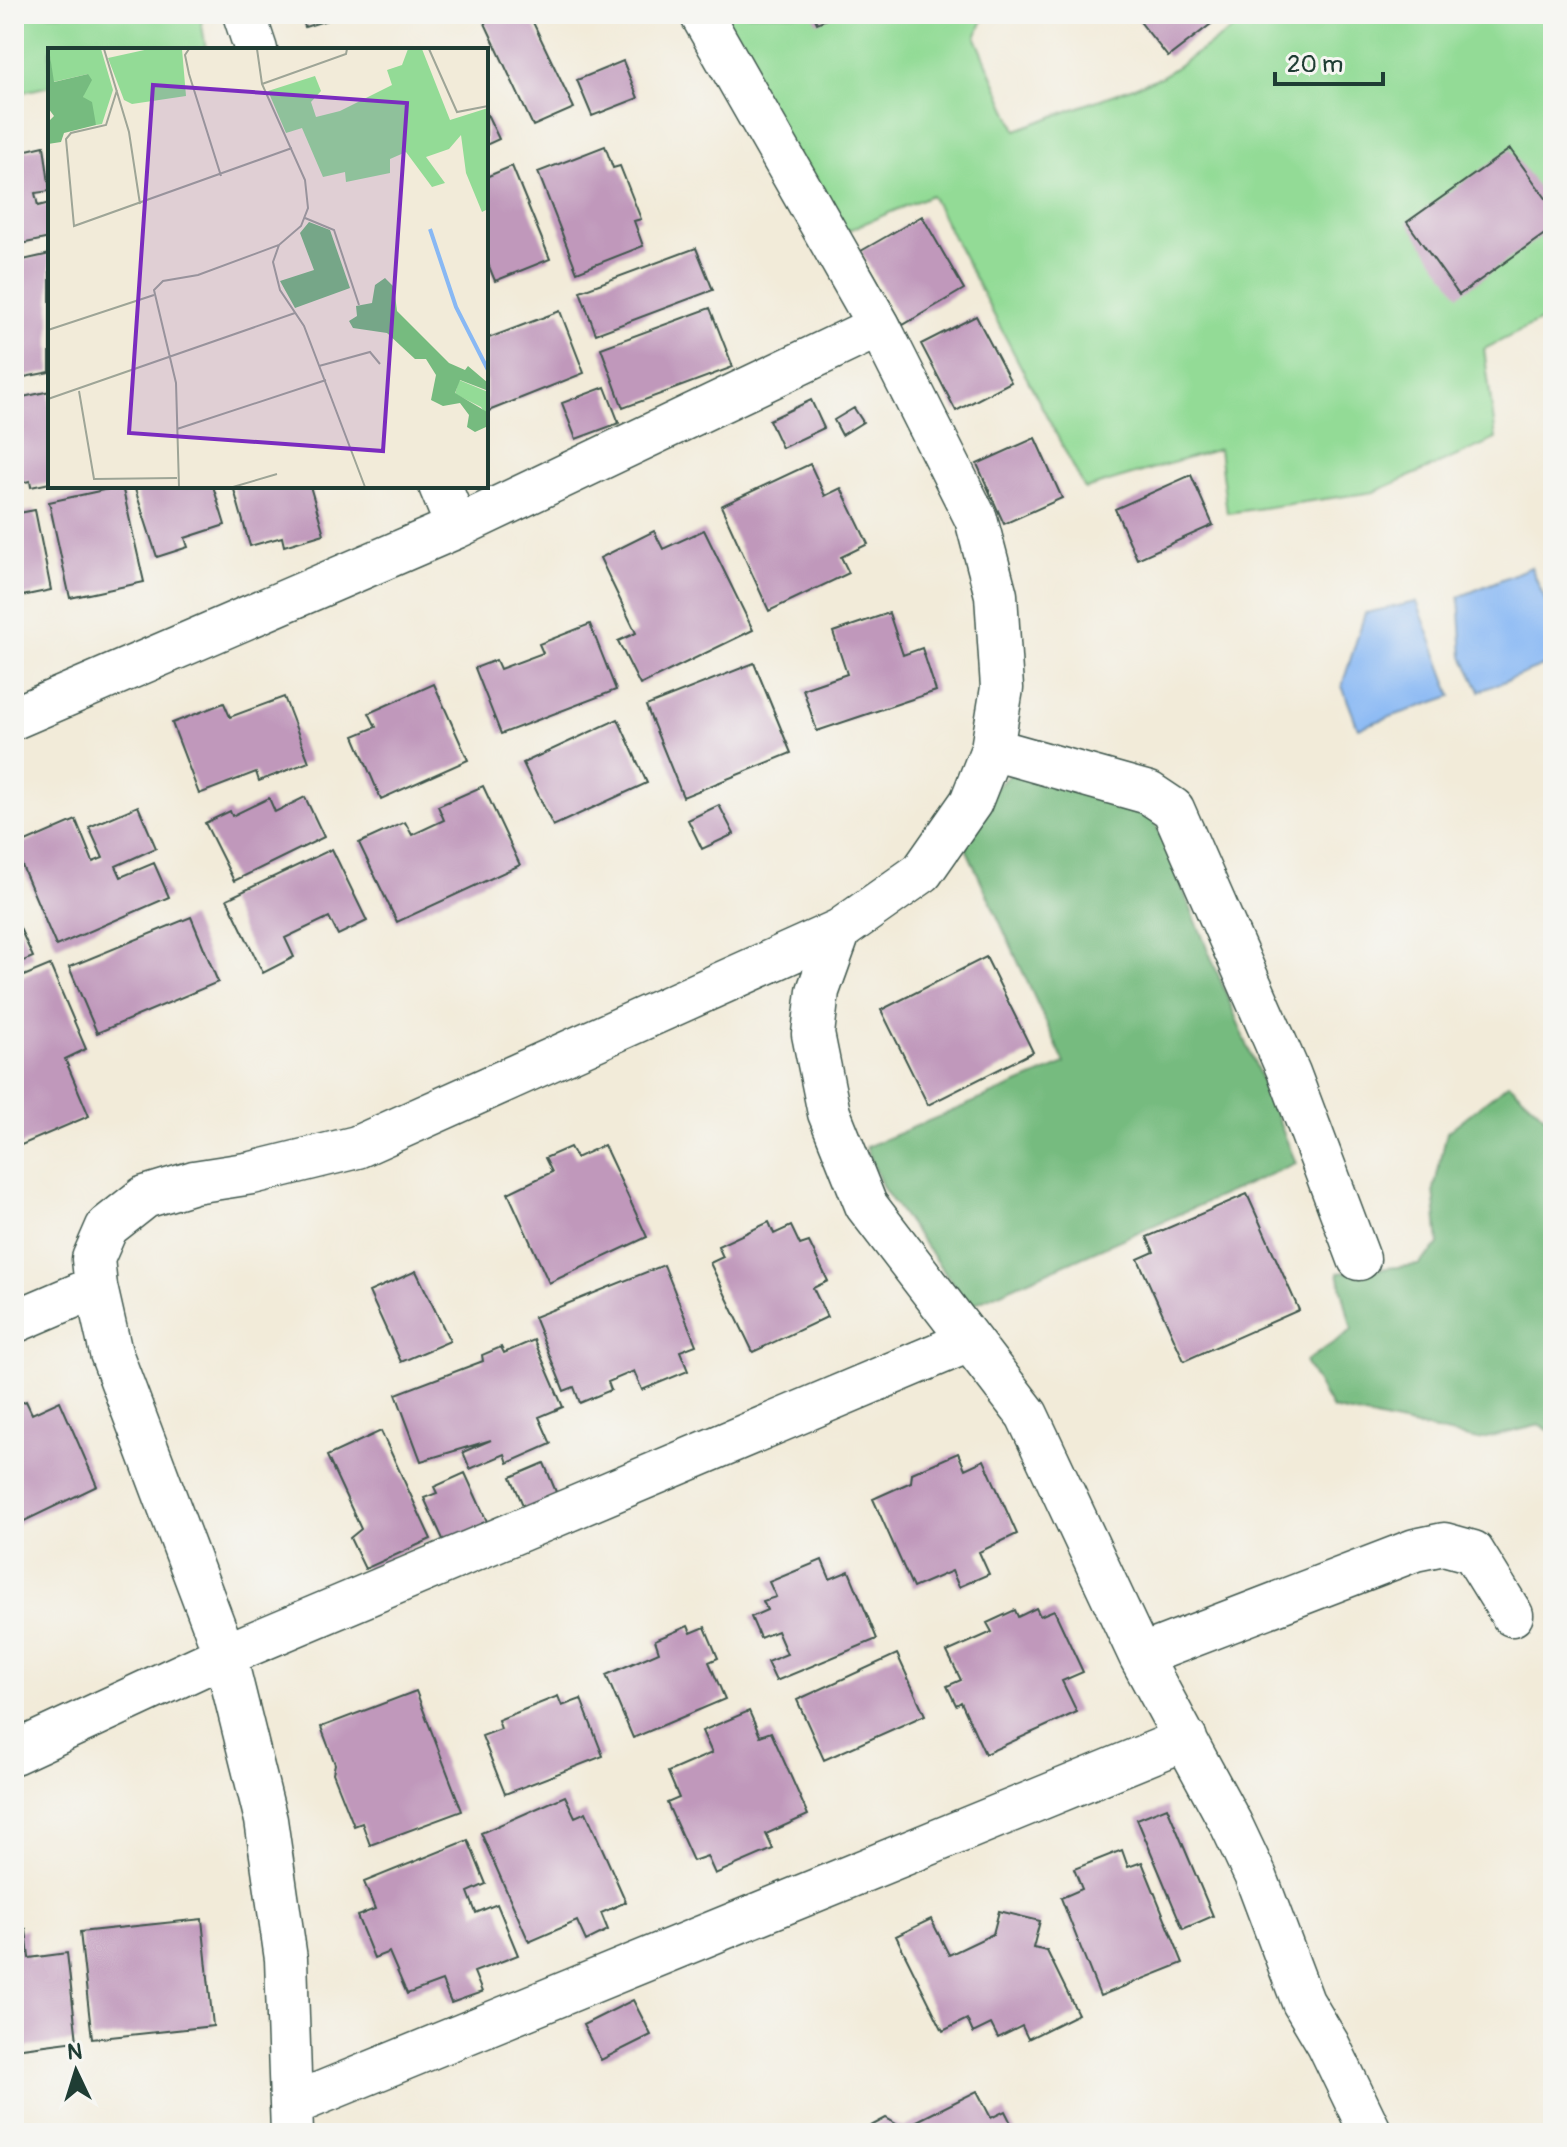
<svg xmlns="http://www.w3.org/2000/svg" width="1567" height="2147" viewBox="0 0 1567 2147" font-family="Pangolin,sans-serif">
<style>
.green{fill:#93db96;stroke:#598c65;stroke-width:2}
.forest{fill:#76bb7f;stroke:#4a7c5a;stroke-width:2}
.water{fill:#88b8f4;stroke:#547a94;stroke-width:2}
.building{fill:#c098bb}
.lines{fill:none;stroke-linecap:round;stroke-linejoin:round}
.minor-casing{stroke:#3f574d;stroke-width:45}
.minor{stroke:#fff;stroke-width:42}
.inset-river{fill:none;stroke:#88b8f4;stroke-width:4}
.inset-road{fill:none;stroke:#9ea597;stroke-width:2}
.view{fill:#7b2cbf;fill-opacity:0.15;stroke:#7b2cbf;stroke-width:4}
.inset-edge{fill:none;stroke:#1f3d34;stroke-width:4}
</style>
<rect width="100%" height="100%" fill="#f6f6f2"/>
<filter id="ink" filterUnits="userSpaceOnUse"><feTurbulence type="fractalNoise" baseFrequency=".0125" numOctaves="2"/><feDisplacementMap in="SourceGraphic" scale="16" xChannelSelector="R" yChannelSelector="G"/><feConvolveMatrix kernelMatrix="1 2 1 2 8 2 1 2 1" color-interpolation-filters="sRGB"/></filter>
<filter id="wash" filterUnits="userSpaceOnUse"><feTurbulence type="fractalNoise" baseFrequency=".006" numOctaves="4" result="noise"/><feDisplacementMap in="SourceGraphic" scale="32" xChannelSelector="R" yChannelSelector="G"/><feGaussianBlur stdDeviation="1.8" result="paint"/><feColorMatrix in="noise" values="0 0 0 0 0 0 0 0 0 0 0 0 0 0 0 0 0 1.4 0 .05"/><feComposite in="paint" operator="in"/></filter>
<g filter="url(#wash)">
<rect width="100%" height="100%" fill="#f2ebd9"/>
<path class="green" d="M 14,14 L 200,14 L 206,49 L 50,50 L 50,86 L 14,94 Z
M 719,14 L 985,14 L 976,38 L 1016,130 L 1161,77 L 1256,14 L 1553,14 L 1553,315 L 1484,349 L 1496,439 L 1374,492 L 1227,513 L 1219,449 L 1085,489 L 931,195 L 837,235 Z"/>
<path class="forest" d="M 1014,771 L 1151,812 L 1296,1163 L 969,1306 L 883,1188 L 866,1147 L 1065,1064 L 965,846 L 988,794 Z
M 1509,1083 L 1553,1124 L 1553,1433 L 1540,1425 L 1478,1440 L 1332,1409 L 1305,1362 L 1352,1330 L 1338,1273 L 1418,1265 L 1439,1245 L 1434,1189 L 1447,1132 Z"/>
<path class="water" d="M 1531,567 L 1553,618 L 1553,662 L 1480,691 L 1463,657 L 1459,597 Z
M 1417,602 L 1452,696 L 1358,728 L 1342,686 L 1365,613 Z"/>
<g id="blocks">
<path class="building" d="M 301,14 L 343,14 L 343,15 L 305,27 Z
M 494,14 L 529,14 L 574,108 L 533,126 L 483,19 Z
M 813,14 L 838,14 L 817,23 Z
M 1134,14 L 1224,14 L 1168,57 Z
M 623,61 L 638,98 L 592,116 L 577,80 Z
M 486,112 L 499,139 L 486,145 Z
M 44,146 L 50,191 L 35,193 L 38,206 L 50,203 L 50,238 L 16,245 L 14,153 Z
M 605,146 L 613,168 L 620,166 L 641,219 L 634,221 L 643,246 L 577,272 L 538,172 Z
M 1510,149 L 1553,208 L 1553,228 L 1459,295 L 1407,222 Z
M 512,166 L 550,259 L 495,281 L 486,259 L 486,177 Z
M 922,216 L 964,289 L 903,325 L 861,251 Z
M 696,248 L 713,290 L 596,334 L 580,291 Z
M 50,254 L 50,372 L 14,379 L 14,262 Z
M 710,308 L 733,367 L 623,408 L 601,348 Z
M 560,311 L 584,373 L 486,412 L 486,339 Z
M 976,316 L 1011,382 L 956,411 L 921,344 Z
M 605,387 L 619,423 L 576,439 L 562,403 Z
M 50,391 L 50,483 L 31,487 L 30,481 L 15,484 L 14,399 Z
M 811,400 L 824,428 L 782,448 L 769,420 Z
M 854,408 L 863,422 L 842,435 L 834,420 Z
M 1035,438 L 1062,498 L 1004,524 L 977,464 Z
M 810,464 L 825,496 L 841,488 L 868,544 L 841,557 L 849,573 L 769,611 L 721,506 Z
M 1191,475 L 1213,525 L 1137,559 L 1115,509 Z
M 122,486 L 144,582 L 70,598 L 49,502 Z
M 134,486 L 213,486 L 225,525 L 185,538 L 188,547 L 157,557 Z
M 233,486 L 310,486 L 324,534 L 284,546 L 282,537 L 250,546 Z
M 35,510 L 51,590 L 22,596 L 20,587 L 14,588 L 14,514 Z
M 704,530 L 753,630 L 640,685 L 618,641 L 636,633 L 600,558 L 654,531 L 663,549 Z
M 889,613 L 903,655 L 922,648 L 936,691 L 817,731 L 803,689 L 847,674 L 833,632 Z
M 590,624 L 616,690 L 501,734 L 475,668 L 496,660 L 500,669 L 543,653 L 539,644 Z
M 754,663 L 791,753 L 683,797 L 646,706 Z
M 434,684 L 468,760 L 381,799 L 354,736 L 376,727 L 369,713 Z
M 284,697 L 309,762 L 259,781 L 256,772 L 199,794 L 172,723 L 224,703 L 230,717 Z
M 618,719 L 647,783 L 553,826 L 523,763 Z
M 483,786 L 520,865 L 397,922 L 359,843 L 405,822 L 412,835 L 444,820 L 438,806 Z
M 305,797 L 324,837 L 234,881 L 205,823 L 230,811 L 232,816 L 269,798 L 275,812 Z
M 719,805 L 734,834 L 702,849 L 688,820 Z
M 138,806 L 156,848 L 116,866 L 121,877 L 154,863 L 169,897 L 56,946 L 14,847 L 76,820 L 93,862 L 103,858 L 89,827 Z
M 332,849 L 367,921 L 338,935 L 329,917 L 285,938 L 294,957 L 263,973 L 227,899 Z
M 14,915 L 33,957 L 14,965 Z
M 191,917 L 218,982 L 97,1033 L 69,967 Z
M 986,957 L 1033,1052 L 928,1105 L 881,1010 Z
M 50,965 L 86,1049 L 65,1059 L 89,1116 L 19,1146 L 14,1135 L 14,980 Z
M 604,1145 L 647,1237 L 549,1283 L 508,1193 L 552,1172 L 545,1158 L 570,1147 L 576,1158 Z
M 1247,1194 L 1299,1310 L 1184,1361 L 1138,1259 L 1154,1252 L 1147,1237 Z
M 769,1222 L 774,1234 L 791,1226 L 800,1245 L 809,1242 L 828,1281 L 813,1288 L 827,1317 L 753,1352 L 710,1263 L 723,1257 L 718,1246 Z
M 664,1265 L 696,1345 L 680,1351 L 688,1371 L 642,1390 L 634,1371 L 608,1382 L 611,1390 L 580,1403 L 574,1387 L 564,1391 L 534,1317 Z
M 416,1271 L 450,1341 L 401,1362 L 369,1292 Z
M 534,1340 L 563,1407 L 539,1417 L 551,1444 L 508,1463 L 505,1454 L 470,1469 L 463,1452 L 491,1440 L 421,1461 L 396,1394 L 483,1361 L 482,1355 L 501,1347 L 504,1353 Z
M 26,1401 L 32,1414 L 60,1401 L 97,1486 L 14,1526 L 14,1406 Z
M 381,1431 L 431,1539 L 365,1569 L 350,1538 L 361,1529 L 327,1456 Z
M 958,1453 L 965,1469 L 984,1460 L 1017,1534 L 979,1552 L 989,1574 L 959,1587 L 952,1571 L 913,1588 L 873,1499 L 911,1482 L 912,1473 Z
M 544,1463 L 561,1504 L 528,1517 L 511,1477 Z
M 465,1473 L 490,1528 L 447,1548 L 424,1498 L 437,1493 L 434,1487 Z
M 822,1560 L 830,1579 L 849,1571 L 877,1639 L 776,1681 L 767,1662 L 787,1654 L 777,1631 L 760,1638 L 751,1617 L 767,1610 L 763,1601 L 776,1597 L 769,1582 Z
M 1036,1608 L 1040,1616 L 1054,1610 L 1083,1672 L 1062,1681 L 1077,1712 L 985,1754 L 961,1702 L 956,1705 L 947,1686 L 961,1680 L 947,1652 L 992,1632 L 987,1623 L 1015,1610 L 1018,1617 Z
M 688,1626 L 691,1633 L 705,1627 L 718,1658 L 709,1662 L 725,1699 L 633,1738 L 606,1675 L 659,1652 L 655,1640 Z
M 897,1654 L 925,1715 L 824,1760 L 797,1700 Z
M 416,1691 L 462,1811 L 370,1845 L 362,1823 L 354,1826 L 333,1773 L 335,1764 L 321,1727 Z
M 558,1696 L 562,1706 L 581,1699 L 603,1756 L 505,1794 L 482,1736 L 501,1729 L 498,1720 Z
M 749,1711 L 760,1736 L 771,1732 L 808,1815 L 766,1834 L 773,1849 L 715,1874 L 707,1856 L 693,1861 L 667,1803 L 679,1798 L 668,1772 L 712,1753 L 702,1731 Z
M 565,1796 L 575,1817 L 586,1812 L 626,1902 L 601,1913 L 608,1930 L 586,1941 L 577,1921 L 529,1942 L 481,1833 Z
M 1167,1807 L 1213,1916 L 1183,1929 L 1137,1819 Z
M 468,1840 L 486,1884 L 468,1892 L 476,1913 L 497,1904 L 518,1955 L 474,1972 L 482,1992 L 451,2003 L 442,1981 L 407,1994 L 389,1952 L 374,1958 L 357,1916 L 375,1909 L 364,1882 Z
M 1122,1850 L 1128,1867 L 1142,1862 L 1183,1963 L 1100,1996 L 1061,1898 L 1082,1889 L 1074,1869 Z
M 999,1911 L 1040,1921 L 1033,1948 L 1047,1951 L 1078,2014 L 1028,2039 L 1022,2026 L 998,2038 L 991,2024 L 973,2033 L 967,2019 L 943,2031 L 896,1936 L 931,1919 L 949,1955 L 993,1934 Z
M 202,1919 L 213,2026 L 92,2039 L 80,1932 Z
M 26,1929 L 29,1958 L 67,1953 L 77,2041 L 14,2049 L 14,1931 Z
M 633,2000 L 651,2035 L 601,2060 L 583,2025 Z
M 977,2091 L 991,2118 L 1005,2111 L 1016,2133 L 858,2133 L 886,2118 L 903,2128 Z"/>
</g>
</g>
<g filter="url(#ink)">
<use href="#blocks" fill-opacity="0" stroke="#3f574d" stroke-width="2"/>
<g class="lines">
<defs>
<path id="minor" d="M 244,14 L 256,50
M 440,486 L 457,527
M 14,718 L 457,527 L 879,326
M 992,749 L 1149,793 L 1173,809 L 1289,1073 L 1359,1259
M 840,930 L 818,991 L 813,1034 L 829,1113 L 866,1205 L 1027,1415 L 1140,1656 L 1231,1824 L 1256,1877 L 1303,2002 L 1328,2044 L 1371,2133
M 14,1322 L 96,1287
M 1140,1656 L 1415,1550 L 1444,1544 L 1473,1552 L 1512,1615
M 14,1753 L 225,1655 L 969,1341
M 291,2105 L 1186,1739
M 292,2133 L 286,1959 L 266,1820 L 225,1655 L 111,1353 L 96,1287 L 93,1259 L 107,1227 L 145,1197 L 194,1182 L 252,1173 L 357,1147 L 840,930 L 922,872 L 971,802 L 992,749 L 1002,688 L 996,595 L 976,519 L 879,326 L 701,14"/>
</defs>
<use href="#minor" class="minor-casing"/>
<use href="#minor" class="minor"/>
</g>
</g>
<g transform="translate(48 48)">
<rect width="440" height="440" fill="#f2ebd9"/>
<path d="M 1,1 L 53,1 L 65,42 L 54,76 L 48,77 L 35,49 L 40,26 L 5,34 ZM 101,1 L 134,1 L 138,48 L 84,56 L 76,52 L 60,10 ZM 360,1 L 374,1 L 402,72 L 440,60 L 440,161 L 434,164 L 418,125 L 413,87 L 401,101 L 378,109 L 397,135 L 384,139 L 358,104 L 342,111 L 342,125 L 298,134 L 297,124 L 275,129 L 254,80 L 238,85 L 220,43 L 267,28 L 273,43 L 263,54 L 268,69 L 292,63 L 344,37 L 339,22 L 354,17 ZM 411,332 L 440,344 L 440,370 L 433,359 L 407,346 Z" fill="#93db96"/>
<path d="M 1,1 L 6,34 L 40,26 L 44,32 L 35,49 L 44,54 L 48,77 L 16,85 L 13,94 L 0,96 L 0,74 L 6,68 L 0,60 ZM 261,174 L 282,182 L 302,240 L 247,260 L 232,233 L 266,222 L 252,185 ZM 337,230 L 346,239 L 349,263 L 401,315 L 417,322 L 420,318 L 440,335 L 438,342 L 412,332 L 407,345 L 439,364 L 438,379 L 427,384 L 419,379 L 421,367 L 412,355 L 395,358 L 383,352 L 388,327 L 378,311 L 367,311 L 339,285 L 305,280 L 301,273 L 309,268 L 308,258 L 324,255 L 327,237 Z" fill="#76bb7f"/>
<path class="inset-river" d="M 382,181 L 408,259 L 440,322"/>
<path class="inset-road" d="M 56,1 L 81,84 L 92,156M 141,1 L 137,7 L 141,26 L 173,128M 381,1 L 409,64 L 440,58M 214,36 L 298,6 L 299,1M 69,42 L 58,77 L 23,85 L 18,91 L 26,178 L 244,100M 257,170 L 286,182 L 311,257M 231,197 L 225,214 L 232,242 L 256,278 L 317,439M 0,282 L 106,247M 271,318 L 322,304 L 332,316M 31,343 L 46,431 L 129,430M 0,351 L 247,265M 129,381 L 278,332M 131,439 L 128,335 L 106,242 L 115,233 L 150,227 L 231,197 L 253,178 L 260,160 L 257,132 L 214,36 L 209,1M 185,439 L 229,426"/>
<path class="view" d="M 105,37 L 359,55 L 335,403 L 81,385 Z"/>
<rect width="440" height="440" class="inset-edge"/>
</g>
<rect width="1567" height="2147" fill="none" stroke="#f6f6f2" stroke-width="48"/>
<g transform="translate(76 2071) rotate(356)" stroke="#f6f6f2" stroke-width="6" paint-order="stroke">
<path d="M0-6L14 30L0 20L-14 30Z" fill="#1f3d34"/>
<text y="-12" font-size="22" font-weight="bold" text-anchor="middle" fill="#1f3d34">N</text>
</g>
<path d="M1275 72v12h108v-12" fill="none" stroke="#1f3d34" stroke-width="4"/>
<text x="1287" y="72" font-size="24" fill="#1f3d34" stroke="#f6f6f2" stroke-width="6" paint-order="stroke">20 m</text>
</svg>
